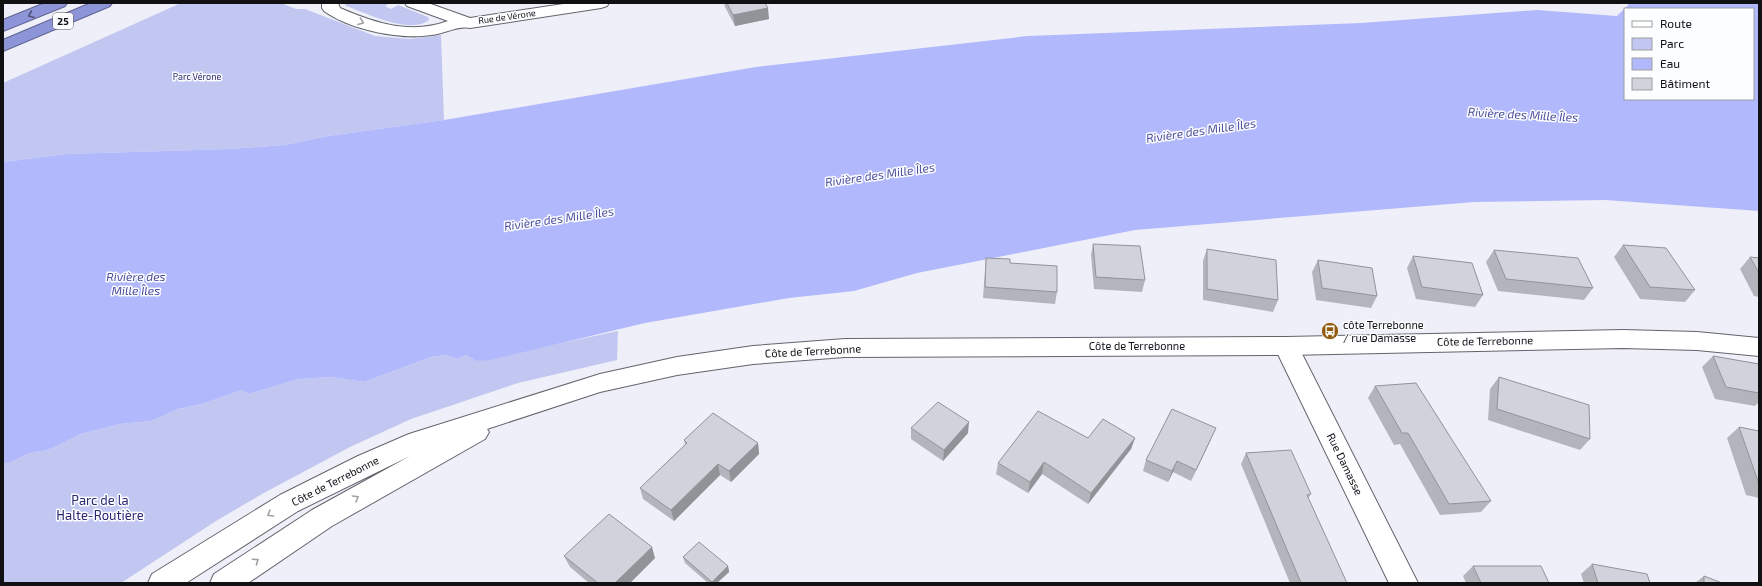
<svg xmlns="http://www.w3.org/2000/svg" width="1762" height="586" viewBox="0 0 1762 586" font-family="'Exo 2',sans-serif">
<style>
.green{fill:#c1c7f1}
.water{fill:#b1b9fc;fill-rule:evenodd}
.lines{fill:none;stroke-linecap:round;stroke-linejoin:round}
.street-casing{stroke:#63646c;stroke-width:2}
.secondary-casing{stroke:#63646c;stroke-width:2}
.highway-casing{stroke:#626693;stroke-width:2}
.street{fill:#fff;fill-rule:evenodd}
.secondary{fill:#fff;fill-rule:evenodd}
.highway{fill:#8d94d8;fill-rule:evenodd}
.wall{fill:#b4b5bc}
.shaded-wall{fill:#929399}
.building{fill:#d1d2db;stroke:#929399}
.oneway{stroke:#4f5276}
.oneway2{stroke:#a0a0a1}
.labels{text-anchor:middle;stroke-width:3;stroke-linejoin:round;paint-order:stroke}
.far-street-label{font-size:9px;fill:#111114;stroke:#fcfdfe}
.far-park-label{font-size:9px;fill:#2a2772;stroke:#fcfdfe}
.shield{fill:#fcfdfe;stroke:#58585a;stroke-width:1}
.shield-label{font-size:10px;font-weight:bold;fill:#111114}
.poi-label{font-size:11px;fill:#111114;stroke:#fcfdfe;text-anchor:start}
.street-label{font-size:11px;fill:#111114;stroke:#fcfdfe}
.water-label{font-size:12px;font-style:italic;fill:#4b4d9c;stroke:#fcfdfe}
.near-park-label{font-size:13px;fill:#2a2772;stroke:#fcfdfe}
</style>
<rect width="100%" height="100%" fill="#eeeff8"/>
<path class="green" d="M 181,3 L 281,3 L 296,9 L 305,9 L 375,36 L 410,39 L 441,35 L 444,120 L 328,136 L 285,145 L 229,149 L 67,154 L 3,162 L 3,83 Z
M 390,3 L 385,6 L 391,9 L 398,5 L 428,17 L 429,20 C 410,35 366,13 346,6 L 345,4 Z
M 618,331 L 617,360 L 518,383 L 411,419 L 350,447 L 262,494 L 216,521 L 121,583 L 3,583 L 3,463 L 9,463 L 30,453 L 48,450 L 81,434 L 120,424 L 151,421 L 178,409 L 202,404 L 242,390 L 249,394 L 298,379 L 332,377 L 364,382 L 431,357 L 446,355 L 458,359 L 466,355 L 476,361 Z"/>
<path class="water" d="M 1630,3 L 1759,3 L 1759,211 L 1605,200 L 1474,202 L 1135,230 L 917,273 L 854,291 L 789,298 L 645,323 L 490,360 L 476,361 L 466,355 L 458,359 L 446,355 L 431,357 L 364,382 L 332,377 L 298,379 L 249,394 L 242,390 L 202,404 L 178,409 L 151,421 L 120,424 L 81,434 L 48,450 L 30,453 L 9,463 L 3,463 L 3,162 L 67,154 L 229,149 L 285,145 L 328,136 L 444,120 L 756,67 L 1028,36 L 1361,23 L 1537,10 L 1617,16 ZM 1625,9 L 1753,9 L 1753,99 L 1625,99 Z"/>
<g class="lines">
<defs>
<path id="street" d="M 322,3 L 338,3 L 340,8 C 374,23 411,35 448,21 L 407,6 L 405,3 L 428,3 L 470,18 L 570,3 L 609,3 L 607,6 L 601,8 L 470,28 C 458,25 444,34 431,35 C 401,40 350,30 324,11 L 322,8 Z
M 1286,337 L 1294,340 L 1298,346 L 1418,583 L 1389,583 L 1274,346 L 1278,340 Z"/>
<path id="secondary" d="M 1623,330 L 1697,332 L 1759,338 L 1759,356 L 1697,350 L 1623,348 L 1286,355 L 845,357 L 753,364 L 677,375 L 600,392 L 487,429 L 489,432 L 485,439 L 332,526 L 248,583 L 210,583 L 214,574 L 312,510 L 410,456 L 298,511 L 186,583 L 148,583 L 152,574 L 280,495 L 358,456 L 409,434 L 600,374 L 677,357 L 753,346 L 845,339 L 1286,337 Z"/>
<path id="highway" d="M 45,3 L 67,3 L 65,6 L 3,31 L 3,20 Z
M 91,3 L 112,3 L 110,6 L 3,51 L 3,40 Z"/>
</defs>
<use href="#street" class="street-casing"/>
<use href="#secondary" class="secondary-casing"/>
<use href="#highway" class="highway-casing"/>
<use href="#street" class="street"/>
<use href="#secondary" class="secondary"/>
<use href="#highway" class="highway"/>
</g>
<path class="wall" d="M 724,3 L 765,3 L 769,19 L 735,26 L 725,7 Z
M 1093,244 L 1145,280 L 1142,292 L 1094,289 L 1091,255 Z
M 1623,245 L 1695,290 L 1685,302 L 1640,299 L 1614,257 Z
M 1207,249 L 1278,300 L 1273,312 L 1203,300 L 1203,261 Z
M 1494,250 L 1593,288 L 1584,300 L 1498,291 L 1486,262 Z
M 1413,256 L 1483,295 L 1475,307 L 1416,299 L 1407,268 Z
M 1750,257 L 1759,258 L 1759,297 L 1754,296 L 1740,269 Z
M 986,258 L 1010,263 L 1057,292 L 1055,304 L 983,298 L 985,270 Z
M 1318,260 L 1377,296 L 1371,308 L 1316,300 L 1312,272 Z
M 1713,356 L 1759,364 L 1759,402 L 1755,406 L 1715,399 L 1702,367 Z
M 1499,377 L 1590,439 L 1580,450 L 1488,420 L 1490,389 Z
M 1375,386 L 1491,501 L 1481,512 L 1440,515 L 1400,444 L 1394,445 L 1368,398 Z
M 1739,427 L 1759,431 L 1759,498 L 1746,495 L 1727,438 Z
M 911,428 L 968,433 L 943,461 L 911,439 Z
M 1088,438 L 1135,438 L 1131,449 L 1088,504 L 1042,474 L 1028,493 L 996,474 L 998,463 Z
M 1211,439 L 1191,481 L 1173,472 L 1168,482 L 1143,471 L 1146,460 Z
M 684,440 L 758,443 L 759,454 L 731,482 L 720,475 L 674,521 L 643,499 L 640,488 L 685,445 Z
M 1246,453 L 1311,494 L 1308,498 L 1347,583 L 1290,583 L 1241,464 Z
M 564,556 L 655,558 L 630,583 L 589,583 L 570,567 Z
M 683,557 L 728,566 L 729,572 L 717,583 L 708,583 L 685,563 Z
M 1592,564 L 1650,583 L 1584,583 L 1581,574 Z
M 1473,566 L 1549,583 L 1466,583 L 1463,576 Z
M 1704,576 L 1722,583 L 1695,583 Z"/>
<path class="shaded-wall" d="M 768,8 L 769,19 L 735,26 L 733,15 Z
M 969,422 L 968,433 L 943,461 L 944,450 Z
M 1216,428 L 1211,439 L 1191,481 L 1196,470 Z
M 1135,438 L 1131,449 L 1088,504 L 1091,493 Z
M 758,443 L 759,454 L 731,482 L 729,471 Z
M 1177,461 L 1173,472 L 1168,482 L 1172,471 Z
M 1044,462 L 1042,474 L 1028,493 L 1030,482 Z
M 718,464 L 720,475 L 674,521 L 671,510 Z
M 652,547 L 655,558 L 630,583 L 615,583 Z
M 728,566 L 729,572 L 717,583 L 712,583 L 712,582 Z"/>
<path class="building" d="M 727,3 L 765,3 L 768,8 L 733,15 Z
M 1093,244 L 1140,246 L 1145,280 L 1096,277 Z
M 1623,245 L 1666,248 L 1695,290 L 1650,287 Z
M 1207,249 L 1276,260 L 1278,300 L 1207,289 Z
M 1494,250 L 1578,258 L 1593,288 L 1506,279 Z
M 1413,256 L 1472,263 L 1483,295 L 1422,287 Z
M 1750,257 L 1759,258 L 1759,273 Z
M 986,258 L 1010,259 L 1010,263 L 1057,266 L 1057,292 L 985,287 Z
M 1318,260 L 1372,268 L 1377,296 L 1322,288 Z
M 1713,356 L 1759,364 L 1759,393 L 1726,387 Z
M 1499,377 L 1589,405 L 1590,439 L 1497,409 Z
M 1416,383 L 1491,501 L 1449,504 L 1408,433 L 1402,433 L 1375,386 Z
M 938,402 L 969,422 L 944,450 L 911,428 Z
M 1172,409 L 1216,428 L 1196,470 L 1177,461 L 1172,471 L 1146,460 Z
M 1038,411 L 1088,438 L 1103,419 L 1135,438 L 1091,493 L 1044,462 L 1030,482 L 998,463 Z
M 713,413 L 758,443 L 729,471 L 718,464 L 671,510 L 640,488 L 687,443 L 684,440 Z
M 1739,427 L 1759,431 L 1759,484 Z
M 1291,450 L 1311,494 L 1307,495 L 1347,583 L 1301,583 L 1246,453 Z
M 609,514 L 652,547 L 615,583 L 598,583 L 564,556 Z
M 699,542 L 728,566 L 712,582 L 683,557 Z
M 1592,564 L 1647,574 L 1650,583 L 1598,583 Z
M 1473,566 L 1541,566 L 1549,583 L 1481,583 Z
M 1704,576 L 1722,583 L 1704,583 Z"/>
<defs><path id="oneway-chevron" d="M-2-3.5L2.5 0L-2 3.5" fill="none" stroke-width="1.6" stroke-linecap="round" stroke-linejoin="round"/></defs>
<use class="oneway" href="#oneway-chevron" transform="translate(31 15) rotate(157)"/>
<g class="oneway2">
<use href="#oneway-chevron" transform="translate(361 22) rotate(21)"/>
<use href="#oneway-chevron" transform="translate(356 498) rotate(-30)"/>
<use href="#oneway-chevron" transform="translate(270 514) rotate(150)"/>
<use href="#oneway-chevron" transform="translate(256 561) rotate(-35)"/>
</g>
<defs>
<symbol id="bus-disc" viewBox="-11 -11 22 22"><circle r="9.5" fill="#915c10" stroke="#fcfdfe"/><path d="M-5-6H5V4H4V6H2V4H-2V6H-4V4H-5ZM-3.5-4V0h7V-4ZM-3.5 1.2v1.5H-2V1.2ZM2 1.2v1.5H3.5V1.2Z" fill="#fff"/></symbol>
</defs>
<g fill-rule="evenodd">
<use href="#bus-disc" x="1320" y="321" width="20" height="20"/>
</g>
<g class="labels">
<g class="far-street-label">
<text transform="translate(507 17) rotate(-8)" y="3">Rue de Vérone</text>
</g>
<g class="far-park-label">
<text x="197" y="80">Parc Vérone</text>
</g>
<rect class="shield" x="53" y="13" width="20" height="16" rx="3"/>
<g class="shield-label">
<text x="63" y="25">25</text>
</g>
<g class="poi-label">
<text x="1343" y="329">côte Terrebonne<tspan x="1343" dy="13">/ rue Damasse</tspan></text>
</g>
<g class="street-label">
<text transform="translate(1485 341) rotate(-1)" y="4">Côte de Terrebonne</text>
<text x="1137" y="350">Côte de Terrebonne</text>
<text transform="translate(813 351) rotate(-3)" y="4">Côte de Terrebonne</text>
<text transform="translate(1345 464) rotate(64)" y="4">Rue Damasse</text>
<text transform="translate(335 481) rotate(-27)" y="4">Côte de Terrebonne</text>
</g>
<g class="water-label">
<text transform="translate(1523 115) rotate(3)" y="4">Rivière des Mille Îles</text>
<text transform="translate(1201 131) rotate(-8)" y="4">Rivière des Mille Îles</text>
<text transform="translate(880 175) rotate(-8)" y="4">Rivière des Mille Îles</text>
<text transform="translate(559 219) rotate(-8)" y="4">Rivière des Mille Îles</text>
<text x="136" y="281">Rivière des<tspan x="136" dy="14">Mille Îles</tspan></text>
</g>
<g class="near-park-label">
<text x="100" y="505">Parc de la<tspan x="100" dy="15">Halte-Routière</tspan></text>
</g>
</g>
<rect width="1762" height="586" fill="none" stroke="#111114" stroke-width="8"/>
<rect x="1624" y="8" width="130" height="92" fill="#fcfdfe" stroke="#9e9fa0"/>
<rect x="1632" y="21" width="20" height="6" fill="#ffffff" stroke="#9e9fa0"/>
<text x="1660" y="28" font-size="12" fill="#111114">Route</text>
<rect x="1632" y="38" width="20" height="12" fill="#c1c7f1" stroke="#9e9fa0"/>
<text x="1660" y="48" font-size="12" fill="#111114">Parc</text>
<rect x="1632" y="58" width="20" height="12" fill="#b1b9fc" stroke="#9e9fa0"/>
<text x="1660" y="68" font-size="12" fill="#111114">Eau</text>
<rect x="1632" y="78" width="20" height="12" fill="#d1d2db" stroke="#9e9fa0"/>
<text x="1660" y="88" font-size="12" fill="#111114">Bâtiment</text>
</svg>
